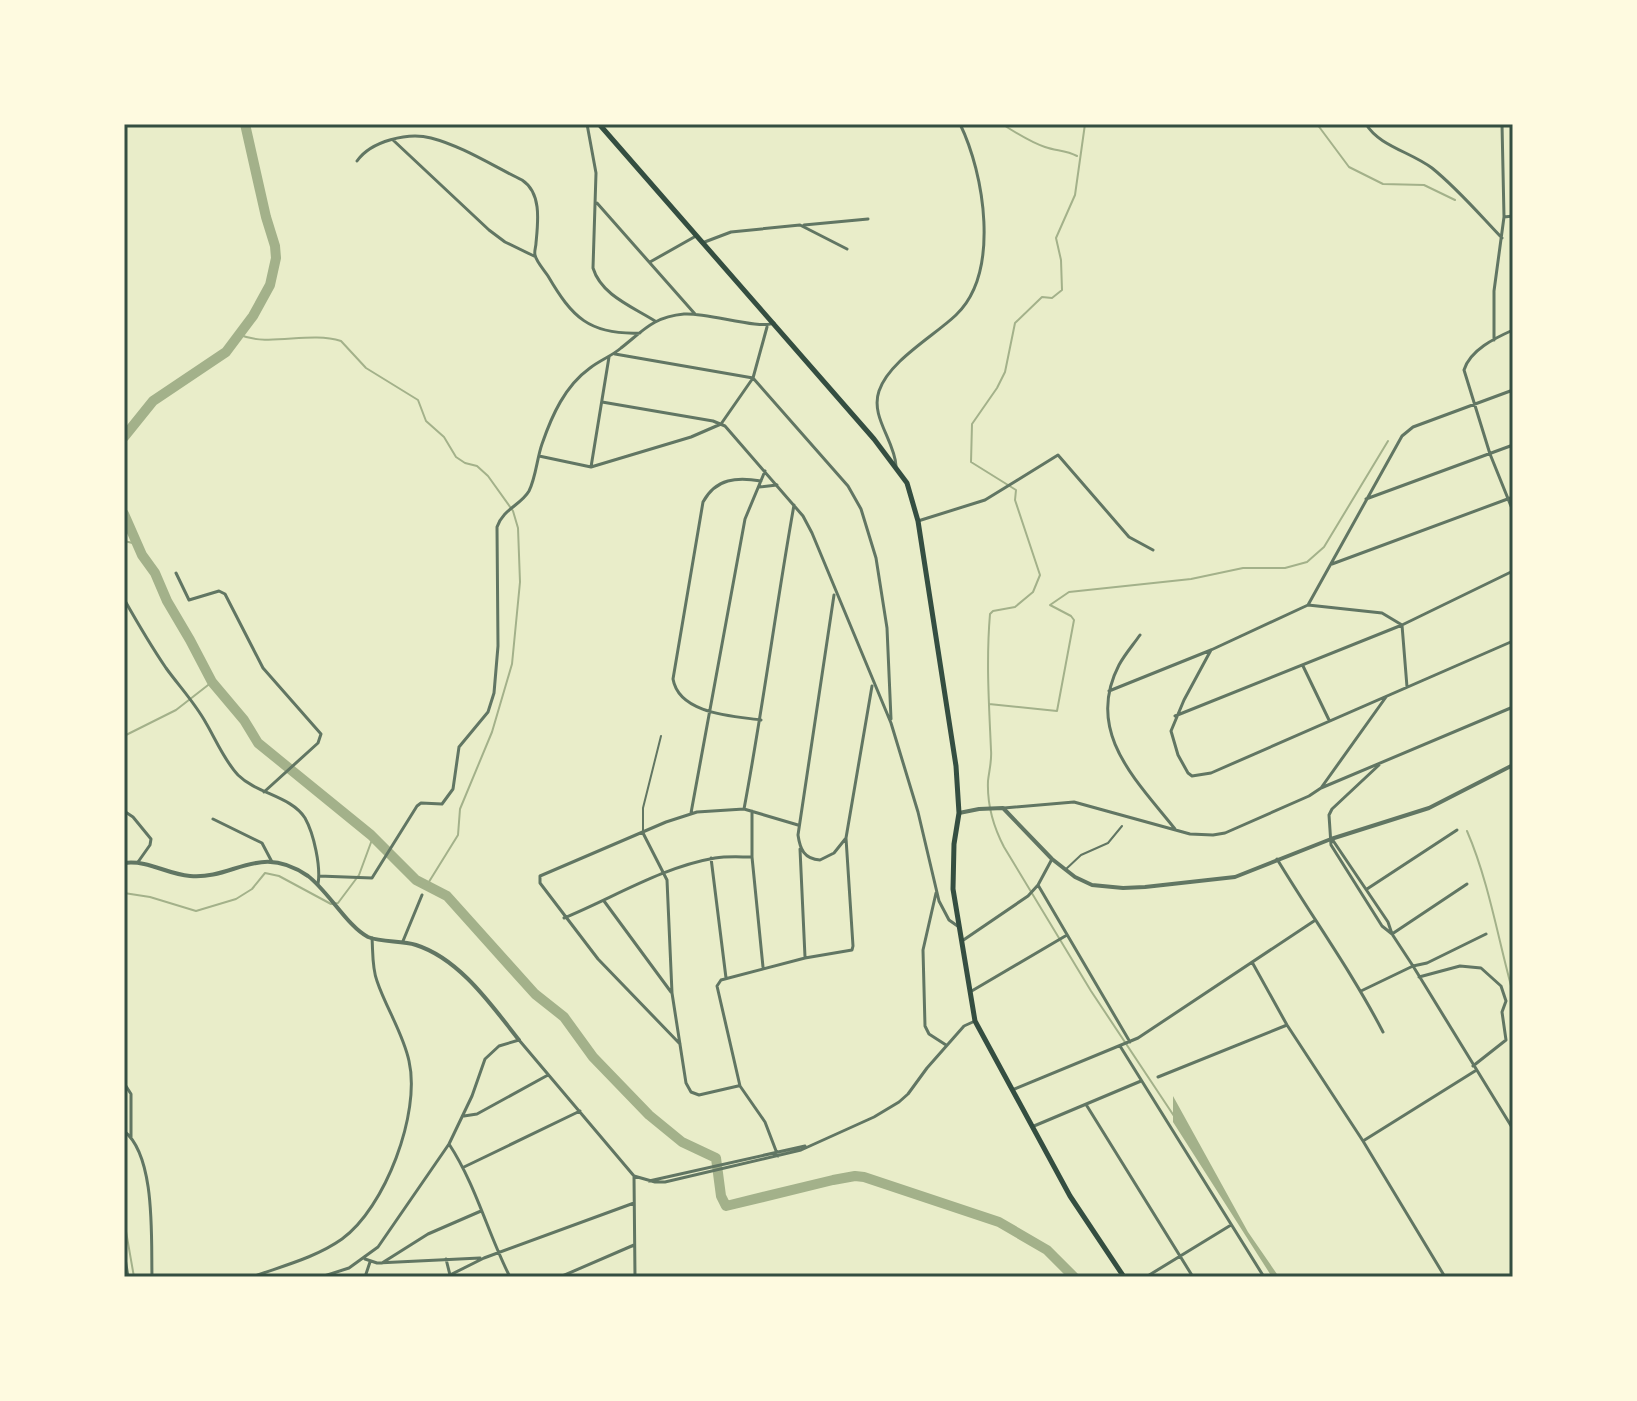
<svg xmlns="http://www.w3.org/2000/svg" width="1637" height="1401" viewBox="0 0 1637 1401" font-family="'Zilla Slab',serif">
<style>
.water{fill:#a3b18a}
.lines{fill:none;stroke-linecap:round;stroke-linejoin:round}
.stream{stroke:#a3b18a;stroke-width:2}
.river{stroke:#a3b18a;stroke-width:10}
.service{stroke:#617663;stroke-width:2}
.minor{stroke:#617663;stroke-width:3}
.tertiary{stroke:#617663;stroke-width:4}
.primary{stroke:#344e41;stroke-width:5}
.neatline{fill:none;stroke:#344e41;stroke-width:3}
</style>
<rect width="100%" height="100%" fill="#e9edc9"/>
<path class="water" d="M 1173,1096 L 1248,1232 L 1279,1277 L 1272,1277 L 1173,1122 Z"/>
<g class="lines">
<path class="stream" d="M 1002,124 C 1016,133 1030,142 1045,147 C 1056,151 1066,150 1077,156
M 1085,124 L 1075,195 L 1056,238 L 1061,260 L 1062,290 L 1052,298 L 1042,297 L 1015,323 L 1005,372 L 997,388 L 972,424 L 971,462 L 1016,490 L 1015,500 L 1040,575 L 1033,592 L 1015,607 L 993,611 L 990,614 C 986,661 989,704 991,750 C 992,761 989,771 988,781 C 987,805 993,826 1004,847 L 1091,991 L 1174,1116
M 1317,124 L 1349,167 L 1383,184 L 1424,185 L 1455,200
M 240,335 C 270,347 309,331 341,341 L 366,368 L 418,400 L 426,421 L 444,437 L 456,457 L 465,463 L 477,466 L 488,476 L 513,511 L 518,528 L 520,582 L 512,664 L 492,732 L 460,809 L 458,835 L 427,885
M 124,541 L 137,544
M 989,704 L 1057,711 L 1074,620 L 1071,616 L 1050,605 L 1069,592 L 1191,579 L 1243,568 L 1285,568 L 1307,562 L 1324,547 L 1388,441
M 124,736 L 176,710 L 212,682
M 1467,831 C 1489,882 1498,939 1513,993
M 124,893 L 150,897 L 196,911 L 236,899 L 252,889 L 265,873 L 279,876 L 331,904 L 338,903 L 359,875 L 373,837
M 124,1220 L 134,1277"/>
<path class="river" d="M 124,437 L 153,401 L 226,352 L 253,316 L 270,285 L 276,258 L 275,246 L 266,217 L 245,124
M 124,514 L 142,555 L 155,573 L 167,601 L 190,640 L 212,682 L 244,720 L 258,743 L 371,835 L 416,880 L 447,896 L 535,994 L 564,1017 L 593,1057 L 649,1115 L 682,1142 L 716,1158 L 721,1196 L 726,1206 L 833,1180 L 855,1176 L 864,1177 L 999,1222 L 1047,1250 L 1074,1277"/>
<path class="service" d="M 643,831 L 643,808 L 661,736
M 1065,870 L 1081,855 L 1108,843 L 1122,826"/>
<path class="minor" d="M 587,124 L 596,173 L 593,268 C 601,295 633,307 655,321
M 1366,124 C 1379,146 1411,152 1432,168 C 1458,189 1479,214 1502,238
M 393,140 L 489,230 L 505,242 L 534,256
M 357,161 C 371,141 408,132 431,138 C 462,146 493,166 522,180 C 542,193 538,222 536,243 C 536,247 534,251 535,255 C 536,261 544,270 548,276 C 572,317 589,335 640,333
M 597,203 L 695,314
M 1504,217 L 1513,216
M 804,225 L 868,219
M 702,243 L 731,232 L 800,225 L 847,249
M 650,262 L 696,236
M 1513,330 C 1495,338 1470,350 1464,370 L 1490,454 L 1513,511
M 1494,340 L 1494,291 L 1504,217 L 1502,124
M 615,354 L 753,378 L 848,486 L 861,509 L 876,558 L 887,628 L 891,719
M 602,402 L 713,421 L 725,426 L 803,516 L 812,533 L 891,723 L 918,812 L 939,901 L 949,920 L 959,927
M 539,456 L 591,467 L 691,437 L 721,424 L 753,378 L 767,327
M 896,466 C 895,441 870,417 879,391 C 889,361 934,336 956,315 C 1001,272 984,173 960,124
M 591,467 L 609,357
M 759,487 L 777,485
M 1366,499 L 1513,445
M 918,521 L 985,500 L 1058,455 L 1129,537 L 1153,550
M 1332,564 L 1513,497
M 176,573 L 189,600 L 219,591 L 225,594 L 263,668 L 321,734 L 318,743 L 264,792
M 834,595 L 798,835 C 800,849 804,859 820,860 L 834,853 L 846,838
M 124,599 C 137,622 151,646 166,668 C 179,686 195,703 206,723 C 216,740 224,760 238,775 C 257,794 291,796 305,818 C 314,834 321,867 318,884
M 1308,605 L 1402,436 L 1413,427 L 1513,390
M 1140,635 C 1133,645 1125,654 1119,665 C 1084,732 1137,781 1175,829
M 1211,650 L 1184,700 L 1171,731 L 1178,755 L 1188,773 L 1192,776 L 1211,773 L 1513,641
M 1303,666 L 1329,720
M 1109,691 L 1211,650 L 1308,605 L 1382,613 L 1402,625 L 1407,687
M 1175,716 L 1402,625 L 1513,571
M 761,720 C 733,716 679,714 673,679 L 703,502 C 716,478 737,477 761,481
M 1379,765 L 1332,809 L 1329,815 L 1331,845 L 1382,926 L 1392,934 L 1413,966 L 1513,1129
M 1321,788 L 1386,697
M 1004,808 L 1074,802 L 1190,834 L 1213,835 L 1225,833 L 1309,796 L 1321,788 L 1513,707
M 744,809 C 763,708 776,606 794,505
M 124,811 L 133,817 L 151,839 L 150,845 L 138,862
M 752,811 L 752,857 L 763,967
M 691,813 L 745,519 L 765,471
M 213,819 L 262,843 L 272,862
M 643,833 L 667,880 L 672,993 L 686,1083 L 691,1092 L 699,1095 L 738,1086
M 1332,839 L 1388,922 L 1392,934
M 800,849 L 805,957
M 711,858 L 726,978
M 1277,859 C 1312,917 1352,972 1383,1032
M 319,876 L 372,878 L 417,806 L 421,803 L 442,804 L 453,789 L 459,747 L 488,712 L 494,693 L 498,646 L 497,527 C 503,509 521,505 529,491 C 536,477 537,458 542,444 C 552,415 565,386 590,368 C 600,360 612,356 621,348 C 644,330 653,317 684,314 C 706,312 760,330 774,323
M 1038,885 L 1130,1042
M 1367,889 L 1457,830
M 936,893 L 923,950 L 925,1026 L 929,1034 L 946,1045
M 604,901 L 671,992
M 564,918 C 613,898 662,867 715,858 C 727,856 740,857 752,857
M 1392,934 L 1467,884
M 403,941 L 422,895
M 962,941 L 1028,896 L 1038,885 L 1052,859
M 1252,962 L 1287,1025 L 1363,1141 L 1445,1277
M 1419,977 L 1460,966 L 1481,968 L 1501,986 L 1506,1001 L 1502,1012 L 1506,1040 L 1473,1066
M 1361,991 L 1413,966 L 1427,963 L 1486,934
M 970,992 L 1067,935
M 680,1044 L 598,959 L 540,883 L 540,876 L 666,822 L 697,812 L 744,809 L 798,825
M 1120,1046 L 1264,1277
M 1158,1077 L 1287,1025
M 124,1083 L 131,1094 L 131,1137
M 1012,1090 L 1138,1038 L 1314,921
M 1087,1106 L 1193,1277
M 464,1116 L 477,1114 L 548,1075
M 1034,1126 L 1141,1081
M 124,1131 C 156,1156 151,1239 152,1277
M 1363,1141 L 1475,1071
M 449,1144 C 476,1185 488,1234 510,1277
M 778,1156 L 765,1122 L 740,1086 L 717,986 L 721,980 L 805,958 L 852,950 L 853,946 L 846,838 L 872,686
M 464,1167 L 580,1111
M 634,1176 L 635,1277
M 649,1181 L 805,1146
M 124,1252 L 128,1277
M 365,1259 L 377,1263 L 480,1258
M 446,1259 L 450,1275
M 382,1263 L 428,1234 L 481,1211
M 252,1277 C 282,1266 315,1258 342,1239 C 385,1208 421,1113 409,1061 C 403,1033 386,1008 377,981 C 372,968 373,952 372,938
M 321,1277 L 349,1268 L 378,1247 L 449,1144 L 472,1096 L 485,1059 L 499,1046 L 519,1040 L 634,1176 L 655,1182 L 665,1182 L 801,1150 L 874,1117 L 899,1102 L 908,1094 L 927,1068 L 964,1026 L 975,1021
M 365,1277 L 370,1262
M 446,1277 L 484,1258 L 634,1203
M 560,1277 L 634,1245
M 1146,1277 L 1231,1225"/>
<path class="tertiary" d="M 959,813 L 979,809 L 1003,808 L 1052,859 L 1075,877 L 1092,885 L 1123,888 L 1145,887 L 1235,877 L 1331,839 L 1429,808 L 1513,765
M 124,863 C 149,860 166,874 190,876 C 234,880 259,842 308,876 C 328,891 348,927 368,937 C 383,943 401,940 416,945 C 460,959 492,1006 519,1040"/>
<path class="primary" d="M 599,124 L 874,439 L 907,483 L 918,521 L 956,766 L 959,813 L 954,844 L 953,889 L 975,1021 L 1070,1196 L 1124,1277"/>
</g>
<rect width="1637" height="1401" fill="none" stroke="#fefae0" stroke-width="252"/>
<rect x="126" y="126" width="1385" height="1149" class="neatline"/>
</svg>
